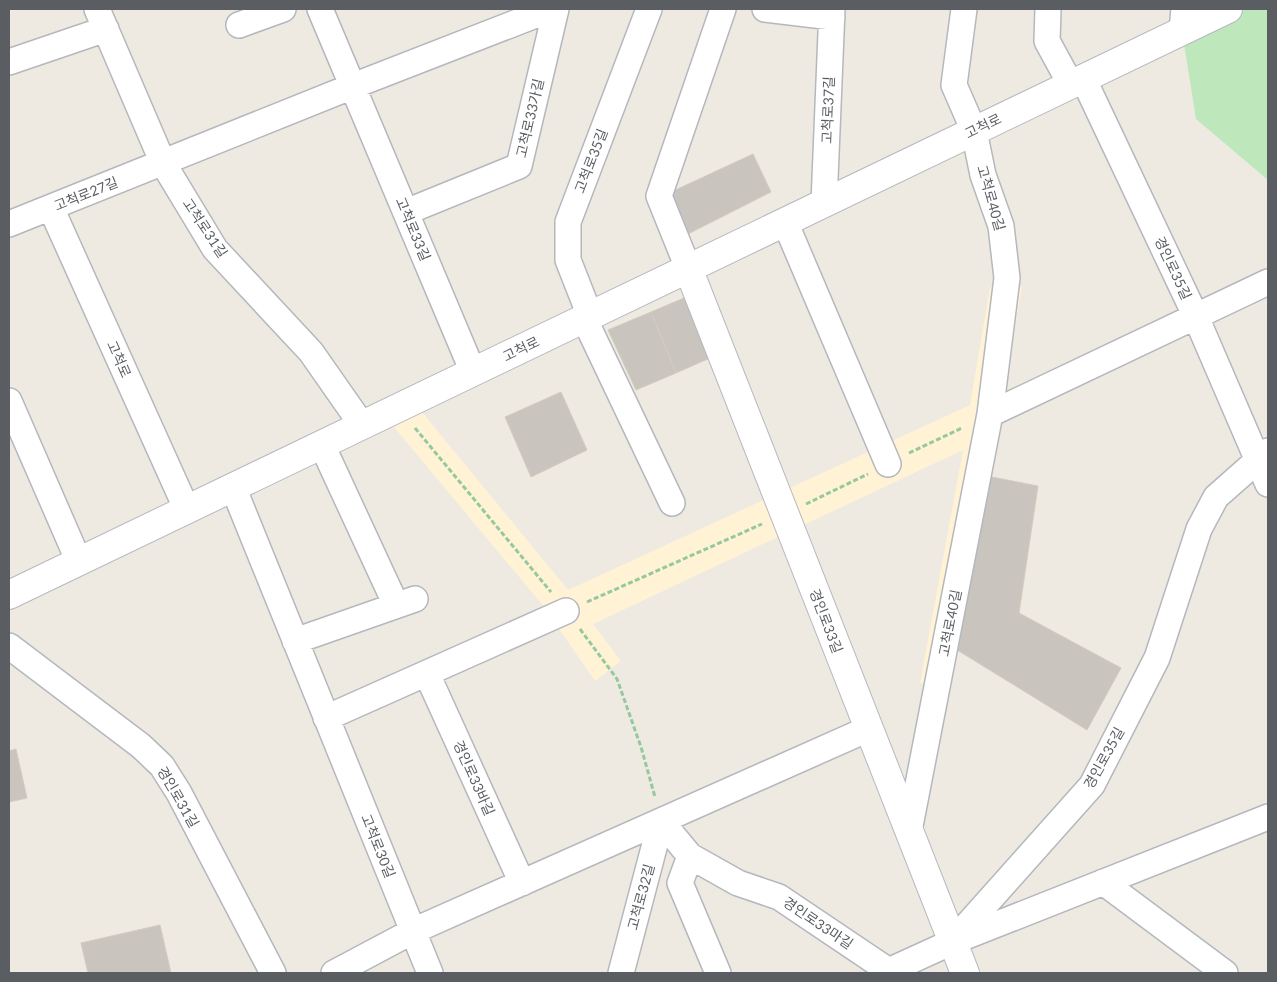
<svg xmlns="http://www.w3.org/2000/svg" width="1277" height="982" viewBox="0 0 1277 982" font-family="Lato,'Noto Sans KR',sans-serif">
<style>
.commercial{fill:#fff2d5}
.green{fill:#bee7bb}
.building{fill:#c9c5be;stroke:#d3cbbf}
.lines{fill:none;stroke-linecap:round;stroke-linejoin:round}
.street-casing{stroke:#b4b8bd;stroke-width:28}
.secondary-casing{stroke:#b5b9bf;stroke-width:30}
.path{stroke:#94c9a0;stroke-width:3;stroke-dasharray:5 2.5;stroke-linecap:butt}
.street{stroke:#fff;stroke-width:25}
.secondary{stroke:#fff;stroke-width:28}
.labels{text-anchor:middle;stroke-width:4;stroke-linejoin:round;paint-order:stroke}
.street-label{font-size:14px;fill:#5a5e63;stroke:#fff}
</style>
<rect width="100%" height="100%" fill="#eeeae1"/>
<path class="commercial" d="M 990,287 L 1022,287 L 950,686 L 920,683 L 963,450 L 593,624 L 621,661 L 595,681 L 541,603 L 384,415 L 413,401 L 568,590 L 970,405 Z"/>
<path class="green" d="M 1184,9 L 1268,9 L 1268,180 L 1196,119 L 1182,31 Z"/>
<path class="building" d="M 753,154 L 771,192 L 688,234 L 669,193 Z
M 684,298 L 710,358 L 676,373 L 651,312 Z
M 651,312 L 676,373 L 636,390 L 608,330 Z
M 561,392 L 587,450 L 531,477 L 505,417 Z
M 987,476 L 1038,486 L 1019,613 L 1121,668 L 1087,730 L 954,648 Z
M 16,749 L 27,798 L 9,802 L 9,751 Z
M 160,925 L 171,973 L 88,973 L 81,943 Z"/>
<g class="lines">
<defs>
<path id="street" d="M 97,9 L 163,163 L 215,249 L 311,352 L 362,425
M 320,9 L 473,372
M 765,9 L 832,17
M 1048,9 L 1047,41 L 1071,85
M 239,25 L 283,9
M 1182,31 L 1184,9
M 9,62 L 106,29
M 1083,78 L 1196,317 L 1268,484
M 824,203 L 832,9
M 51,208 L 187,510
M 406,212 L 519,166 L 556,9
M 785,222 L 888,464
M 9,224 L 353,86 L 551,9
M 688,268 L 659,196 L 723,9
M 590,316 L 568,260 L 568,222 L 649,9
M 584,318 L 672,503
M 9,401 L 79,562
M 990,414 L 1268,282
M 322,445 L 396,605
M 233,487 L 430,973
M 295,641 L 415,599
M 9,646 L 141,746 L 162,766 L 179,793 L 273,973
M 427,674 L 522,883
M 326,718 L 566,611
M 661,821 L 690,856 L 680,883 L 718,973
M 909,831 L 990,414 L 1007,278 L 1001,226 L 983,175 L 974,131 L 954,85 L 964,9
M 690,856 L 738,883 L 779,897 L 889,971
M 1103,882 L 1225,973
M 952,942 L 1092,785 L 1157,658 L 1199,529 L 1216,497 L 1268,451
M 334,973 L 413,931 L 868,729
M 621,973 L 661,821
M 884,973 L 952,942 L 1268,817"/>
<path id="secondary" d="M 688,268 L 965,973
M 9,595 L 1228,9"/>
</defs>
<use href="#street" class="street-casing"/>
<use href="#secondary" class="secondary-casing"/>
<path class="path" d="M 415,428 L 551,592
M 909,453 L 962,428
M 806,504 L 868,474
M 587,602 L 762,524
M 580,629 L 617,679 L 641,747 L 655,797"/>
<use href="#street" class="street"/>
<use href="#secondary" class="secondary"/>
</g>
<g class="labels">
<g class="street-label">
<text transform="translate(828 110) rotate(-88)" y="5">고척로37길</text>
<text transform="translate(530 118) rotate(-77)" y="5">고척로33가길</text>
<text transform="translate(983 126) rotate(-26)" y="5">고척로</text>
<text transform="translate(591 161) rotate(-69)" y="5">고척로35길</text>
<text transform="translate(86 194) rotate(-22)" y="5">고척로27길</text>
<text transform="translate(991 198) rotate(74)" y="5">고척로40길</text>
<text transform="translate(205 228) rotate(56)" y="5">고척로31길</text>
<text transform="translate(413 229) rotate(67)" y="5">고척로33길</text>
<text transform="translate(1173 268) rotate(65)" y="5">경인로35길</text>
<text transform="translate(521 349) rotate(-26)" y="5">고척로</text>
<text transform="translate(119 359) rotate(66)" y="5">고척로</text>
<text transform="translate(826 621) rotate(69)" y="5">경인로33길</text>
<text transform="translate(950 623) rotate(-79)" y="5">고척로40길</text>
<text transform="translate(1104 758) rotate(-61)" y="5">경인로35길</text>
<text transform="translate(474 778) rotate(66)" y="5">경인로33바길</text>
<text transform="translate(178 797) rotate(60)" y="5">경인로31길</text>
<text transform="translate(378 846) rotate(68)" y="5">고척로30길</text>
<text transform="translate(641 897) rotate(-75)" y="5">고척로32길</text>
<text transform="translate(818 923) rotate(34)" y="5">경인로33마길</text>
</g>
</g>
<rect width="1277" height="982" fill="none" stroke="#5a5e63" stroke-width="20"/>
</svg>
